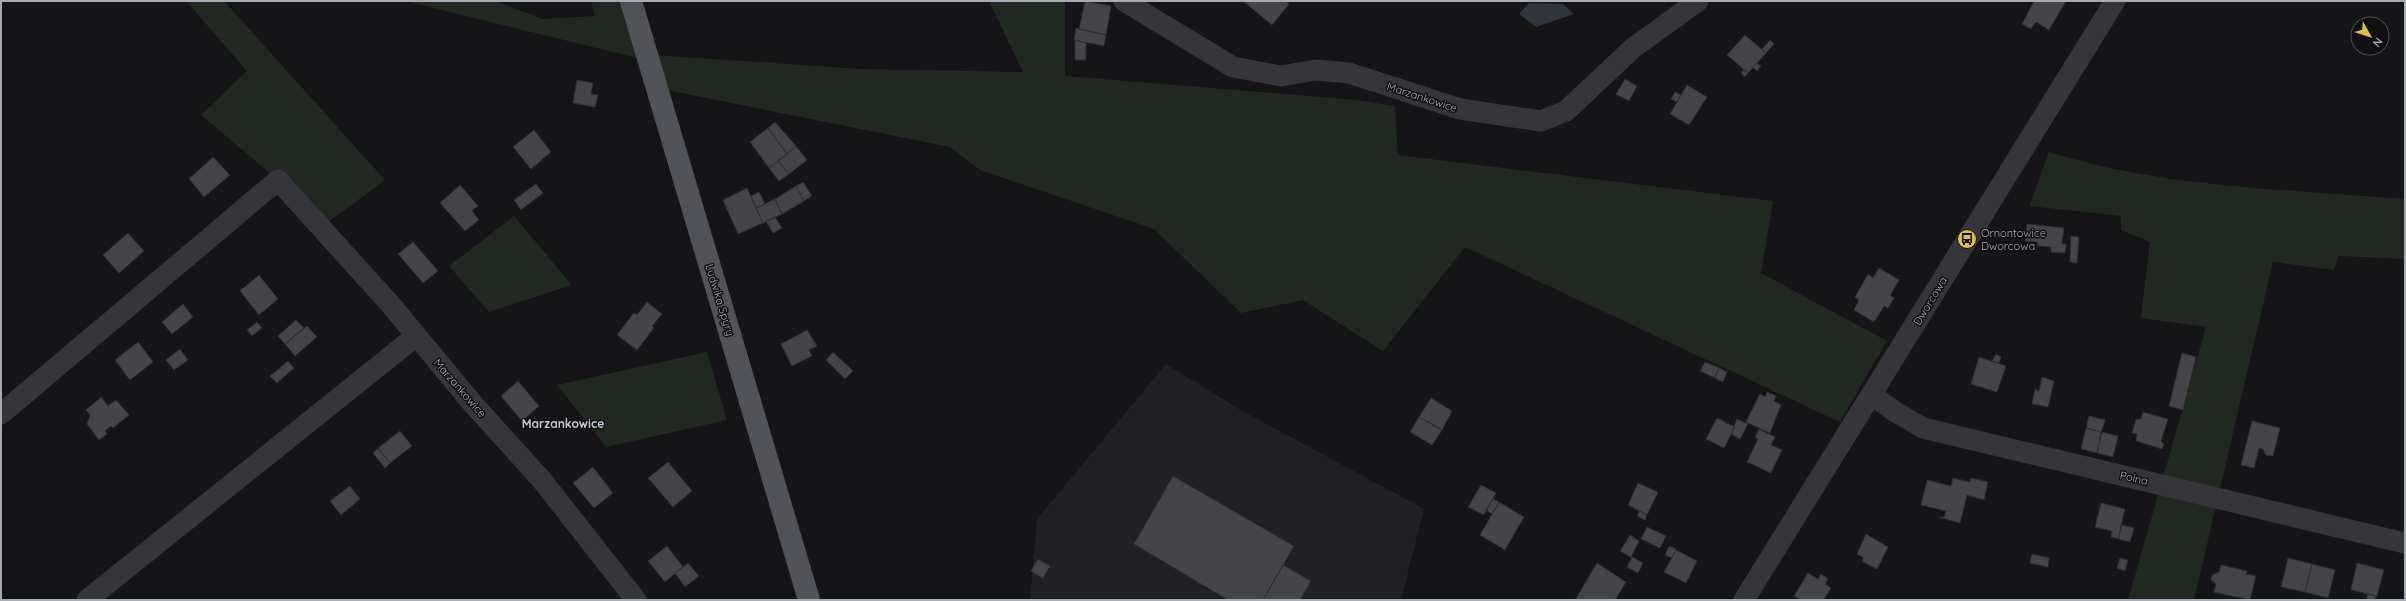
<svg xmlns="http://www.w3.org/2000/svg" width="2406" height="601" viewBox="0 0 2406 601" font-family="Quicksand,sans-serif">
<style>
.built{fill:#212023}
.green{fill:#212822}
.water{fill:#2f353d}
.building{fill:#444449;stroke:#2f2f32}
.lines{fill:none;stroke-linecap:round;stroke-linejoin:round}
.minor{stroke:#36363a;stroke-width:21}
.major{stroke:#525359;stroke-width:22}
.labels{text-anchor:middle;stroke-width:3;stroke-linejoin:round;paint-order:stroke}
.street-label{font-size:11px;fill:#a8aab5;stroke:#100f11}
.poi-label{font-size:11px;fill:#a8aab5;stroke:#100f11;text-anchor:start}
.neighbourhood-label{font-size:12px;font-weight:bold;fill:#c8c9d1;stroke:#100f11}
</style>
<rect width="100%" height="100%" fill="#151416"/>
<path class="built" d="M 1166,364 L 1239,409 L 1424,509 L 1401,600 L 1030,600 L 1037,519 Z"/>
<path class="green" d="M 186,1 L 224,1 L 385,180 L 328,222 L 201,115 L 247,71 Z
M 405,1 L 496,1 L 542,19 L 595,16 L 591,1 L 620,1 L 637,58 Z
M 989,1 L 1065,1 L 1065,76 L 1357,100 L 1395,106 L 1398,155 L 1773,201 L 1761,273 L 1887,341 L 1840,422 L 1465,247 L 1383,351 L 1303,300 L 1241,313 L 1154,229 L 980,170 L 950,147 L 667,90 L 654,55 L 861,69 L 1023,72 Z
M 2049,152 C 2163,188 2287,189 2405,199 L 2405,259 L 2339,256 L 2334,270 L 2273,262 L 2194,600 L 2128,600 L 2206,327 L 2141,318 L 2150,242 L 2121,230 L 2121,216 L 2029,206 Z
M 514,216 L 572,285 L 489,312 L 449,266 Z
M 707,352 L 727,420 L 606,447 L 557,385 Z"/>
<path class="water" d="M 1529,3 L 1563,4 L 1574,14 L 1536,27 L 1519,14 Z"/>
<path class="building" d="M 1085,1 L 1111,6 L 1106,35 L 1079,29 Z
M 1243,1 L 1285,1 L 1289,4 L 1272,25 Z
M 2034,1 L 2066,1 L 2049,30 L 2036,22 L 2031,29 L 2022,24 Z
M 1076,28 L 1106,35 L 1104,46 L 1074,40 Z
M 1745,35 L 1766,53 L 1748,73 L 1727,55 Z
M 1075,40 L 1086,43 L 1086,60 L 1075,60 Z
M 1770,40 L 1774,44 L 1766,53 L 1762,49 Z
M 1757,63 L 1761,66 L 1757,71 L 1753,67 Z
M 1744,69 L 1748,73 L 1745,77 L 1741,73 Z
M 1625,79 L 1637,86 L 1629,101 L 1616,94 Z
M 577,80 L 593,83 L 591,94 L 598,95 L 595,107 L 573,103 Z
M 1687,85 L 1707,97 L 1689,125 L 1670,114 Z
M 1675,92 L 1681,95 L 1677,102 L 1671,99 Z
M 775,122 L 796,146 L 787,154 L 768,128 Z
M 768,128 L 787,154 L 769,168 L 750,142 Z
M 534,130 L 551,152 L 531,169 L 513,147 Z
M 796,146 L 807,160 L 789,174 L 778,161 Z
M 213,157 L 230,175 L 204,197 L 189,179 Z
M 778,161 L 789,174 L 779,181 L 769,168 Z
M 803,182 L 812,196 L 804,201 L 796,186 Z
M 536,184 L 543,193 L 521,210 L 514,200 Z
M 460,185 L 478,206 L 472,211 L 479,220 L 465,231 L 440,203 Z
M 796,186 L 804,201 L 782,214 L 775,199 Z
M 747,188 L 763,223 L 738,234 L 723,200 Z
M 759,192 L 765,204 L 756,208 L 751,196 Z
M 775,199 L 782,214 L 763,223 L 756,208 Z
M 775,217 L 782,228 L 773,233 L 766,221 Z
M 2027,224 L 2064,228 L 2062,244 L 2066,244 L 2065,253 L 2051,252 L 2051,247 L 2038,246 L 2037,242 L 2025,241 Z
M 128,233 L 144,251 L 119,273 L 103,255 Z
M 2071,236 L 2079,237 L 2077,263 L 2070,262 Z
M 413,242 L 438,271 L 423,283 L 398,254 Z
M 1879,268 L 1899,280 L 1890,296 L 1894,298 L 1888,308 L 1884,306 L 1874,322 L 1854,310 L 1859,300 L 1855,297 L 1868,274 L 1873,278 Z
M 259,275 L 278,299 L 259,315 L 240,291 Z
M 647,302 L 662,314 L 652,326 L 654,328 L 637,350 L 617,335 L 634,313 L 637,315 Z
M 183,304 L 193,317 L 172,334 L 162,322 Z
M 296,320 L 304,328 L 285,344 L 278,336 Z
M 257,322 L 262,328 L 252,336 L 247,330 Z
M 307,326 L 317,337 L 295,356 L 285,344 Z
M 807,330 L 817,346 L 809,350 L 812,356 L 792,366 L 781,344 Z
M 138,342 L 153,362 L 130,380 L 115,360 Z
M 180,349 L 188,360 L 174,370 L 166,360 Z
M 833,352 L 853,371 L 845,379 L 826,360 Z
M 2182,353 L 2196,357 L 2183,410 L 2169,406 Z
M 1996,354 L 2001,357 L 1999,363 L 1992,361 Z
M 1979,357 L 2006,366 L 1997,392 L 1971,384 Z
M 288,361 L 294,368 L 277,383 L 270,376 Z
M 1705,362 L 1719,368 L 1715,378 L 1700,371 Z
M 1719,368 L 1727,372 L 1723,382 L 1715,378 Z
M 2042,377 L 2054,381 L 2048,407 L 2032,404 L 2035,389 L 2039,391 Z
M 518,381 L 539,406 L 522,421 L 501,396 Z
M 1767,392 L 1776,396 L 1774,401 L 1781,405 L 1770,433 L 1746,422 L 1760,394 L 1765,397 Z
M 101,397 L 108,406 L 116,400 L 129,415 L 113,428 L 111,426 L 105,431 L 107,434 L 99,440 L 87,424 L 90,415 L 86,410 Z
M 1431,398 L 1452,411 L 1442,430 L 1419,417 Z
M 2143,412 L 2168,419 L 2161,441 L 2164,444 L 2162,449 L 2136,441 L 2137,434 L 2132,433 L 2136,419 L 2141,419 Z
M 2089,416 L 2105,420 L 2101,432 L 2086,428 Z
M 1419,417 L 1442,430 L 1432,445 L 1410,432 Z
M 1717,418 L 1735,427 L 1724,448 L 1706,439 Z
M 1737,419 L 1748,424 L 1740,439 L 1731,434 Z
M 2252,421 L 2280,428 L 2273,456 L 2266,455 L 2263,449 L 2259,448 L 2254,468 L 2241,465 Z
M 2086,428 L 2101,432 L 2097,453 L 2081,449 Z
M 1759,429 L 1775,437 L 1771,445 L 1782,450 L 1771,473 L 1747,462 L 1758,439 L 1755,437 Z
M 400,431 L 412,446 L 390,463 L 378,448 Z
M 2102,432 L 2118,436 L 2113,457 L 2097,453 Z
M 378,448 L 390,463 L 385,468 L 373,453 Z
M 668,462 L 692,491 L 673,507 L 648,478 Z
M 593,467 L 613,493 L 594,508 L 573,483 Z
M 1173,476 L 1294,546 L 1263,600 L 1228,600 L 1134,544 Z
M 1953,478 L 1970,482 L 1971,478 L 1988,482 L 1984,500 L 1967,495 L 1960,523 L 1939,517 L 1944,517 L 1946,511 L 1921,505 L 1927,480 L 1951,486 Z
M 1638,483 L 1658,492 L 1647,515 L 1628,505 Z
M 1481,485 L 1496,493 L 1484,515 L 1468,507 Z
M 350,486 L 360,499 L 341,515 L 330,501 Z
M 1493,499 L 1499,502 L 1492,514 L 1486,510 Z
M 1499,502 L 1524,517 L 1505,550 L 1480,535 Z
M 2101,503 L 2125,509 L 2118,539 L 2111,537 L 2112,531 L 2095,527 Z
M 1640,511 L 1647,515 L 1645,520 L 1637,516 Z
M 2122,525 L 2134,528 L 2130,542 L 2118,539 Z
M 1647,527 L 1666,536 L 1660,548 L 1641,539 Z
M 1866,534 L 1888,547 L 1877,569 L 1863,562 L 1863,557 L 1857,554 Z
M 1630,535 L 1639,541 L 1631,557 L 1620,551 Z
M 667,546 L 683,567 L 665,582 L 648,561 Z
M 1669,546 L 1676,549 L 1672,558 L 1665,555 Z
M 1676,550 L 1697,561 L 1686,583 L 1664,572 Z
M 2032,554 L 2049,558 L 2048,567 L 2030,563 Z
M 1632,557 L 1643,563 L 1638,573 L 1627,567 Z
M 2120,558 L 2128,560 L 2125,571 L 2117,568 Z
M 2288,558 L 2312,564 L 2305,592 L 2281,587 Z
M 1038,559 L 1050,566 L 1043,578 L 1031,571 Z
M 688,563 L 699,576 L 685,587 L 675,573 Z
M 1597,563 L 1626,582 L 1615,600 L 1575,600 Z
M 2357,563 L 2384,570 L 2377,596 L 2351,590 Z
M 2312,564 L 2335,570 L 2328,598 L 2305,592 Z
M 1283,565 L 1311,581 L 1300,600 L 1263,600 Z
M 2221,565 L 2247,571 L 2246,574 L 2256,576 L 2250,600 L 2214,592 L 2216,584 L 2211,580 L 2212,575 L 2219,572 Z
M 1808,573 L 1818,579 L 1821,574 L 1828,579 L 1825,584 L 1831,588 L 1824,600 L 1801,600 L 1794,596 Z
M 2368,594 L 2376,596 L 2375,600 L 2366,600 Z"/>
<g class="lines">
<path class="minor" d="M 1124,1 L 1233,67 L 1281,76 L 1316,70 L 1349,73 L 1460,109 L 1541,121 L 1566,111 L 1633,48 L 1698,1
M 1872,395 L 1894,411 L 1923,428 L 2405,543
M 1,414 L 278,180 L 391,305 L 473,404 L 541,479 L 636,600
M 87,600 L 416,336
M 1744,600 L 2115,1"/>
<path class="major" d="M 631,1 L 809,600"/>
</g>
<defs>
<symbol id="bus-disc" viewBox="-11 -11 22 22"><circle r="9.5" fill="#ddbe45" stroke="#100f11"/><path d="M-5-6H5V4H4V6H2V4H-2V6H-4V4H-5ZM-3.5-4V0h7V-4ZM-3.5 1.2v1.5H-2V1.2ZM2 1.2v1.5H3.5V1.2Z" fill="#111"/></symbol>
</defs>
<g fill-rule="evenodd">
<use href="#bus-disc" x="1956" y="228" width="22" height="22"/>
</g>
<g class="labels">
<g class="street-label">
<text transform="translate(1422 97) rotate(18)" y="4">Marzankowice</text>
<text transform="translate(720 300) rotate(73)" y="4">Ludwika Spyry</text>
<text transform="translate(1930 301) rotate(-59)" y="4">Dworcowa</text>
<text transform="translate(460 388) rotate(49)" y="4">Marzankowice</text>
<text transform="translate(2134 478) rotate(13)" y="4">Polna</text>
</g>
<g class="poi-label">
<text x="1981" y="237">Ornontowice<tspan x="1981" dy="13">Dworcowa</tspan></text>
</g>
<g class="neighbourhood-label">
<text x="563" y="428">Marzankowice</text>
</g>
</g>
<rect width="2406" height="601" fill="none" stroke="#a8aab5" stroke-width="4"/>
<g transform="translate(2370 36) rotate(129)"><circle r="19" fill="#100f11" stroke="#4d4d53"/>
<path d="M0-3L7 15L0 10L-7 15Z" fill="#ddbe45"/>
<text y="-6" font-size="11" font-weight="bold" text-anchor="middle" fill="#a8aab5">N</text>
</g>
</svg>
